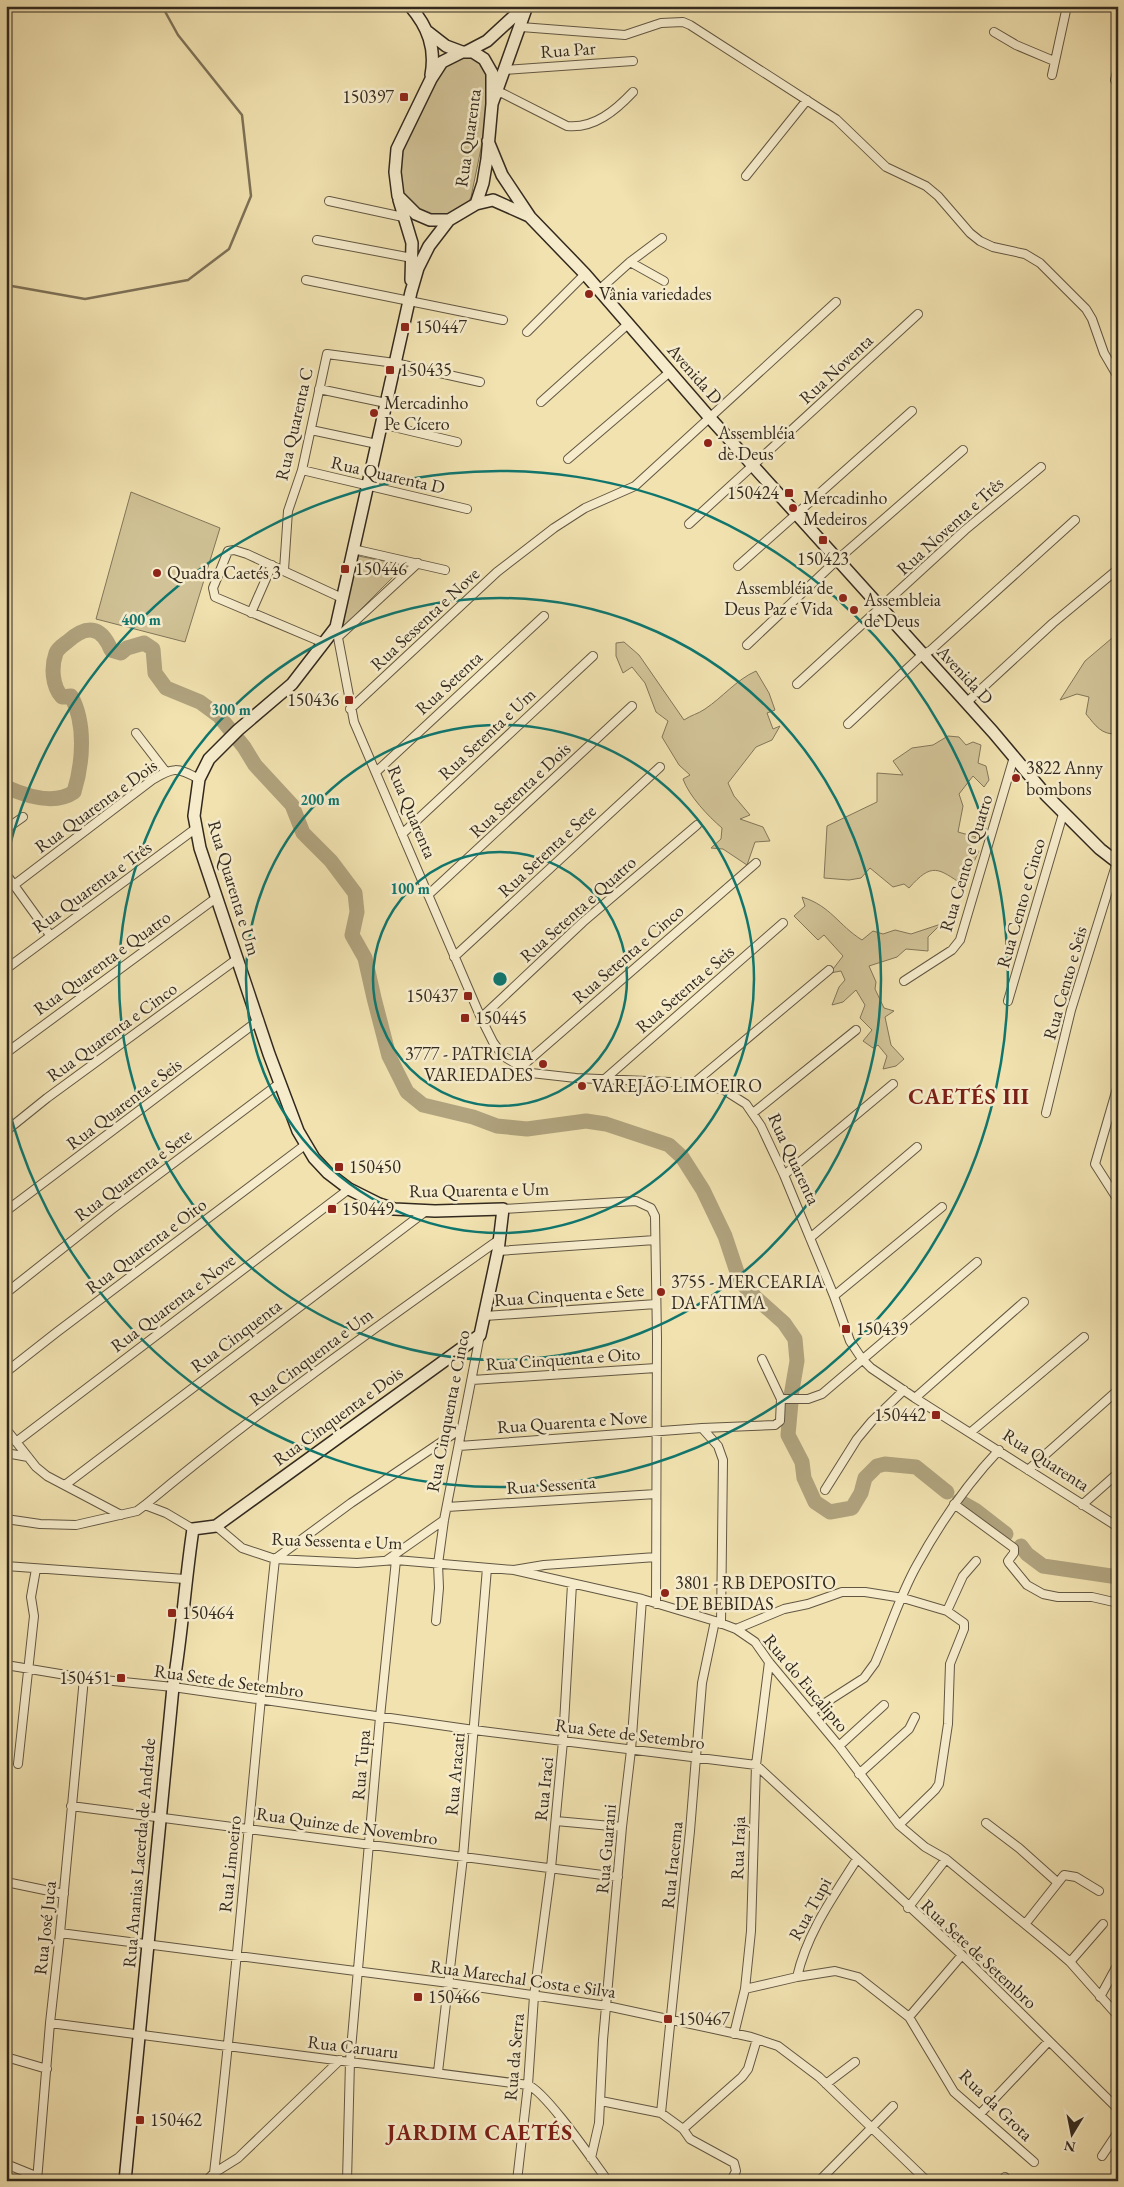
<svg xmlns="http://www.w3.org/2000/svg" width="1124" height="2187" viewBox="0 0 1124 2187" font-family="'EB Garamond',serif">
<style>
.green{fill:#d1c397;stroke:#82765a}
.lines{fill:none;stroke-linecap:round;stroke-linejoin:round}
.stream{stroke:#7e7258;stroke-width:2.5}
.river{stroke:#b0a37e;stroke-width:15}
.street-casing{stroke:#625742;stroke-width:10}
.secondary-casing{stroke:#32291e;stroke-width:14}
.street{stroke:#f6eccc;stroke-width:8}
.secondary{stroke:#f6eccc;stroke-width:11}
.ring{fill:none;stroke:#0f766e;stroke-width:2.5}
.poi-dot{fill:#8f2418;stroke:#f6eccc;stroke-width:2}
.labels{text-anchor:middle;stroke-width:5;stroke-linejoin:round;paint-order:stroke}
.street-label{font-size:18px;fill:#32291e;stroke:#f6eccc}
.poi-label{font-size:18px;fill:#32291e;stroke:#f6eccc;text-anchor:start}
.district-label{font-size:22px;font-weight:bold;letter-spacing:1px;fill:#7a1f14;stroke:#f6eccc}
.centre{fill:#0f766e;stroke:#f6eccc;stroke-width:2.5}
.ring-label{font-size:15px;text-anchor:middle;font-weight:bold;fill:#0f766e;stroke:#f6eccc;stroke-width:5;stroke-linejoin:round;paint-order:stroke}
</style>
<rect width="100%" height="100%" fill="#f1e2b0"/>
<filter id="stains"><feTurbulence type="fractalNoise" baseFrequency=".004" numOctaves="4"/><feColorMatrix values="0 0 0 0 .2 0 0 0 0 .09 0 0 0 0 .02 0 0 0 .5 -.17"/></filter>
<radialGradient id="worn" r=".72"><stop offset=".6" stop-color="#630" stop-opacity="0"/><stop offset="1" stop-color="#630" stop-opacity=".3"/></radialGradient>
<path class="green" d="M 468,55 L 481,62 L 490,83 L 485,129 L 471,197 L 468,203 L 442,218 L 403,204 L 398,147 L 428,83 L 451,58 Z
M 131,492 L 220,528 L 185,642 L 96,619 Z
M 353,555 L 405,565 L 343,627 Z
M 1118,633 L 1118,734 C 1101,735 1096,726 1086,714 L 1089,697 L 1077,694 L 1060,700 L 1085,661 Z
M 624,642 L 639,655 L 684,720 C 691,715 698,714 705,709 C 723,697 736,680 756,671 L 769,693 L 775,710 L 767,713 L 773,729 L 780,726 L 772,740 L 756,747 L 728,783 L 734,796 L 750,815 L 740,819 L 763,827 L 770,841 L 755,842 L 747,865 L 723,849 L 711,848 L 721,839 L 722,828 C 708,816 689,796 683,779 L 690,775 L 679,765 L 662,737 L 668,721 L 656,712 L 645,683 L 632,667 L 623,673 L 616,656 L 616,643 Z
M 948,736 L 959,737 L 966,745 L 973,742 L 981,745 L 978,763 L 986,766 L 989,780 L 984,787 L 973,776 L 959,794 L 963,806 L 958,832 L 976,837 L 967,850 L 979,851 L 963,885 C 938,868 932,862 909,888 L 904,884 L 893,887 L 870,868 L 861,878 L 849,880 L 824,878 L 827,826 L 877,802 L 877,773 L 903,775 L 893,761 L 912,748 L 933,745 Z
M 802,897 C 831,906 838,925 862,940 L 873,931 L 883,934 L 895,930 L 911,934 L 941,924 L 928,937 L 928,951 L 906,949 L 897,957 L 869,966 L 876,982 L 875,989 L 884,1008 L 894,1011 L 885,1017 L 891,1045 L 904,1059 L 896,1066 L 883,1069 L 887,1056 L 878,1045 L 873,1048 L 863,1041 L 872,1030 L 860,1018 L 865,1005 L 856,990 L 843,1002 L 832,1005 L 839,987 L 845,980 L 841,971 L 830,973 L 843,956 L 824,935 L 818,940 L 794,916 L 805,906 Z"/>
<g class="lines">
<path class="stream" d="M 6,285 L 85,299 L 188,280 L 229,249 L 251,196 L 242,115 L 178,35 L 162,6"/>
<path class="river" d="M 6,787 C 26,796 55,805 74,792 C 83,763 86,723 71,696 L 62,697 C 52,686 51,667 56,653 C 58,648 63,645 67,642 C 86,625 101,625 111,650 L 121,653 L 127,648 L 144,643 L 153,649 L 155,673 L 166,688 L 200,702 L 219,716 L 244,747 L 255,765 L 292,805 L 303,833 L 331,861 L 355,893 L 357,912 L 352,935 L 365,958 L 374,998 L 389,1056 L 407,1092 L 423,1105 L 473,1117 L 497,1126 L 527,1129 L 586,1121 L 606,1124 L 669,1145 L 682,1157 L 703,1190 L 725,1236 L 740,1281 L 755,1297 L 784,1323 L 795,1339 L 797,1361 L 791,1396
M 791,1402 L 788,1435 L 802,1462 L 804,1478 L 815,1502 L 830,1512 L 852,1508 L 861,1493 L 865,1478 L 877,1466 L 885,1464 L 916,1467 L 947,1492
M 959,1501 L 975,1510 L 1006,1534
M 1021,1546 L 1027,1554 L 1043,1566 L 1118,1577"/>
<defs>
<path id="street" d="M 521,27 L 625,35 L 661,23 L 683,22 L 690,25 L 836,119 L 886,167 L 926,186 L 938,196 L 970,233 L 980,241 L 993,247 L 1025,254 L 1040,263 L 1086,309 L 1092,319 L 1104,353 L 1118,377
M 994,32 L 1016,45 L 1054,61
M 505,70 L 633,61
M 1052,75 L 1067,6
M 1115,80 L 1118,67
M 496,94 L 502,93 L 567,126 C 594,129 616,110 633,92
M 746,176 L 807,100
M 329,201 L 403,217
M 317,240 L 412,258
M 630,262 L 664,281
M 306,280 L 503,320
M 599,290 L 630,262 L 662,238
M 527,332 L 585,274
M 319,389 L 386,403
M 541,402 L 628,324
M 381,424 L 457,442
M 311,430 L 377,444
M 568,459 L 671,371
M 302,470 L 467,509
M 689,524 L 918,314
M 353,549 L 445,570
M 738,566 L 912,411
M 284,570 L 288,511 L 302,470 L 327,354 L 395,363 L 480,382
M 251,613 L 272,565
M 336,627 L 354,722 L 481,1018 L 493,1042 L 503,1056 L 531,1073 L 576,1078 L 694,1083 L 724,1090 L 746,1104 L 761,1126 L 784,1175 L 834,1296 L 850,1341 L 862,1359 L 871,1368 L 915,1398 L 1118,1527
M 339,636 L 418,563
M 324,643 L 215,597 L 213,588 L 228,551 L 234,550 L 247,554 L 342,598
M 747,645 L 837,560 L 963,450
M 797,684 L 965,530 L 1041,467
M 966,703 L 1053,623 L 1118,569
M 350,709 L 497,572 L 554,528 L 585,508 L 635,486 L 836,302
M 848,724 L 922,655 L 931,650 L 1075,520
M 136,733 L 166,772
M 376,772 L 544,616
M 6,829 L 23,817
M 402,834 L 593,656
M 6,874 L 50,935
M 14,885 L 152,780 C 174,767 176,767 199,779
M 428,895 L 632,706
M 454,957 L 660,767
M 6,969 L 195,829
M 904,981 L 952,950 L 960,940 L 1014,757
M 1008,1001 L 1063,814
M 481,1018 L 583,922 L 697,825
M 6,1053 L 216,898
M 520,1068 L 756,863
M 606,1078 L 783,923
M 694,1083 L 829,970
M 1118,1085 L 1095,1164 L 1118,1200
M 753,1113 L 856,1030
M 1046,1113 L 1071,1010 L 1117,862
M 6,1131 L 47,1098 L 237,959
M 784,1175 L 893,1084
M 503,1209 L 636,1201 L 651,1208 L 655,1216 L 657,1338 L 656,1604
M 6,1211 L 259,1020
M 810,1238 L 917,1147
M 498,1251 L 655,1240
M 6,1293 L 111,1210 L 280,1083
M 834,1296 L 942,1207
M 485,1316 L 656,1304
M 762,1359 L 781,1399 L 808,1399 L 822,1394 L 977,1262
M 6,1372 L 57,1332 L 305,1145
M 472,1380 L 656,1368
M 915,1398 L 1024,1302
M 702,1428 L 775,1425 L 780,1421 L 781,1399
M 6,1429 L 36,1467 L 47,1476 L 121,1515
M 971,1432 L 1084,1337
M 16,1442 L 349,1189
M 459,1446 L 702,1428 L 718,1446 L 723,1460 L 721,1624
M 6,1453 L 28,1457
M 1028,1470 L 1118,1390
M 65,1485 L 426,1211
M 825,1490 L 857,1439 L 872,1421 L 904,1390
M 954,1504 L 1014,1548 L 1014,1553 L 1008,1561 L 1009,1563 L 1027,1585 L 1043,1594 L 1058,1597 L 1092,1597 L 1118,1603
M 145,1505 C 259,1410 379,1325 500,1239
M 1082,1505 L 1118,1473
M 447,1507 L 656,1494
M 6,1519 L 40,1524 L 76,1525 L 137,1511 L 145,1505 L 166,1513 L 193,1529
M 216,1526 L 242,1548 L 275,1559 L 357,1563 L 396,1560 L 514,1570 L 544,1565 L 656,1557
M 387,1560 L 444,1520
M 6,1566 L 185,1579
M 514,1570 L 642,1599 L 715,1621 L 736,1629 L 755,1642 L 769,1662 L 839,1746 L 899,1825 L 925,1847 L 946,1859 L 1055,1949 L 1070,1962 L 1118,2016
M 947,1611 L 963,1576 L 976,1561
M 436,1621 L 439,1588 L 438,1564 L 444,1520 L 480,1335
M 736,1629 L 784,1609 L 808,1604 L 842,1592 L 865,1592 L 903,1598 L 947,1611 L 964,1623 L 964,1629 L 950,1664 L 948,1724 L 939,1784 L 935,1790 L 899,1825
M 6,1665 L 84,1678 L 173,1687 L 474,1730 L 756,1765 L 962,1955 L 1118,2109
M 811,1712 L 864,1678 L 875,1663 C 889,1631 900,1595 917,1565 C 940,1523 966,1485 999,1450
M 839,1746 L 884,1705
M 18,1764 L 34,1616 L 31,1597 L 36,1569
M 859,1774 L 909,1729 L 915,1717
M 71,1806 L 618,1877
M 556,1821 L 622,1827
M 986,1823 L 1019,1848 L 1057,1882
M 6,1882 L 64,1894
M 908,1908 L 946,1859
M 1026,1923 L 1064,1875 L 1076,1877 L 1099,1891
M 60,1933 L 449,1983 L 607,2006 L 751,2037 L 778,2046 L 819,2077 L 927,2181
M 1070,1962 L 1103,1924
M 797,1977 C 807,1933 833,1897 857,1859
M 745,1989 L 797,1977 L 835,1971 L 858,1977 L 909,2017 L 954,2092 L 1034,2162
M 1100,1997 L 1118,1964
M 909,2017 L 962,1955
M 50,2023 L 528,2085 C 547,2093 593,2161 608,2181
M 734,2034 L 745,1989 L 751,1931 L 756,1765 L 769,1662
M 6,2057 L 47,2069
M 438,2072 L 463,1857 L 487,1568
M 826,2084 L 855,2062
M 601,2101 L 661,2113 L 683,2129 L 690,2139 L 734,2163 L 736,2171 L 731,2181
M 661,2113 L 690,1831 L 702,1683 L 715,1621
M 980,2114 L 1049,2041
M 683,2129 L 742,2077 L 748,2069 L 757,2039
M 1102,2156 L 1118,2132
M 591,2158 L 599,2123 L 603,2040 L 622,1827 L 631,1750 L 642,1599
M 6,2164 L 38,2177
M 214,2173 C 238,1969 253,1763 275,1559 L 351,1503 L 462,1428
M 37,2181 L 50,2023 L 60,1933 L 84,1678
M 206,2181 L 214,2173 L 238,2158 L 340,2060
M 347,2181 L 350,2061 L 380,1717 L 396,1560
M 517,2181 L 528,2085 L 534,1996 L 551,1868 L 563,1741 L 572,1584
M 819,2181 L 893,2106
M 1003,2181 L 1005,2177"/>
<path id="secondary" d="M 410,6 C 428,27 436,48 431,75
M 428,32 L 446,46 L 462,52
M 466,52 L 487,41 L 525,6
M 492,104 L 492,73 L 484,59 L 473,52 L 462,52 L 442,62 L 431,79 L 397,149 L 395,172 L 398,196 L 416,214 L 430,220 L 449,220 L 476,204 L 483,183 L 487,159 L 492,104 L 527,6
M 488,141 L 502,175 L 530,217 L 585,274 L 710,418 L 993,732 L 1046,795 L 1100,849 L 1118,863
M 399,200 L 412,243 L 411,280
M 476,204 L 493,200 L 529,216
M 125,2181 L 173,1687 C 182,1635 185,1582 193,1529 L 216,1526 L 480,1335 L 498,1251 L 503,1209 L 435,1211 L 394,1209 L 379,1204 L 349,1189 L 328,1173 L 314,1158 L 298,1131 L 269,1054 L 200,848 L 194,816 L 199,779 L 209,759 L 238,730 L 292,684 L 336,627 L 411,292 L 418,268 L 429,246 L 449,220"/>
</defs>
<use href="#street" class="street-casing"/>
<use href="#secondary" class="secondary-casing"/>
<use href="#street" class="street"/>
<use href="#secondary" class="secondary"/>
</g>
<g class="ring">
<circle cx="500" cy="979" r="127"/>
<circle cx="500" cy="979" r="254"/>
<circle cx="500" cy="979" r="381"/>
<path d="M7 856A508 508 0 1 1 7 1102"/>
</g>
<g class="poi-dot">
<rect x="399" y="92" width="10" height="10" rx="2.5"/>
<circle cx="589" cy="294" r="5"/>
<rect x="400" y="322" width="10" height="10" rx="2.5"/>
<rect x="385" y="365" width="10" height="10" rx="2.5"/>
<circle cx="374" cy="413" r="5"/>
<circle cx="708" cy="443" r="5"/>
<rect x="784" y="488" width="10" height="10" rx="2.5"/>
<circle cx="793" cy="508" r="5"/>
<rect x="818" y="535" width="10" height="10" rx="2.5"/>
<rect x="340" y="564" width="10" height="10" rx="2.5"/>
<circle cx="157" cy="573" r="5"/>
<circle cx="843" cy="598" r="5"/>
<circle cx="854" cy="610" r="5"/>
<rect x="344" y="695" width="10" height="10" rx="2.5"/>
<circle cx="1016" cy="778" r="5"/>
<rect x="463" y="991" width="10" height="10" rx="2.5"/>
<rect x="460" y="1013" width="10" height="10" rx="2.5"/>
<circle cx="543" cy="1064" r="5"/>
<circle cx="582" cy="1086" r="5"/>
<rect x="334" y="1162" width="10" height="10" rx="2.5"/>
<rect x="327" y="1204" width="10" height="10" rx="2.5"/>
<circle cx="661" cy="1292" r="5"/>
<rect x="841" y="1324" width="10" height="10" rx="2.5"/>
<rect x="931" y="1410" width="10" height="10" rx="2.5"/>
<circle cx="665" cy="1593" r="5"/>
<rect x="167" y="1608" width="10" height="10" rx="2.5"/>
<rect x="116" y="1673" width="10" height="10" rx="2.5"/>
<rect x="413" y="1992" width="10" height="10" rx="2.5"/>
<rect x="663" y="2014" width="10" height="10" rx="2.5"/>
<rect x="135" y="2115" width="10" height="10" rx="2.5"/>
</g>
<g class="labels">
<g class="street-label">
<text transform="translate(568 50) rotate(-4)" y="6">Rua Par</text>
<text transform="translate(468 138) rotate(-82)" y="6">Rua Quarenta</text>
<text transform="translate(836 369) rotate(-43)" y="6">Rua Noventa</text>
<text transform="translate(695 374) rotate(49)" y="6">Avenida D</text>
<text transform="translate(294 424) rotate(-77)" y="6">Rua Quarenta C</text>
<text transform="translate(388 475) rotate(13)" y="6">Rua Quarenta D</text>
<text transform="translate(950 526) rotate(-42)" y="6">Rua Noventa e Três</text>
<text transform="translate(425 619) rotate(-43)" y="6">Rua Sessenta e Nove</text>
<text transform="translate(965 675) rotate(47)" y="6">Avenida D</text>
<text transform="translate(449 683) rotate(-43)" y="6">Rua Setenta</text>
<text transform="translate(487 734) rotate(-43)" y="6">Rua Setenta e Um</text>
<text transform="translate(520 790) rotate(-43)" y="6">Rua Setenta e Dois</text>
<text transform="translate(96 806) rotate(-36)" y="6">Rua Quarenta e Dois</text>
<text transform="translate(412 812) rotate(67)" y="6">Rua Quarenta</text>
<text transform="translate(547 851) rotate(-43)" y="6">Rua Setenta e Sete</text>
<text transform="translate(966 863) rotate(-73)" y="6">Rua Cento e Quatro</text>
<text transform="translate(92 887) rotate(-36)" y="6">Rua Quarenta e Três</text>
<text transform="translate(234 888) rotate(73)" y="6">Rua Quarenta e Um</text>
<text transform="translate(1021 903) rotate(-74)" y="6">Rua Cento e Cinco</text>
<text transform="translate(578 909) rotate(-42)" y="6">Rua Setenta e Quatro</text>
<text transform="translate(628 954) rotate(-41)" y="6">Rua Setenta e Cinco</text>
<text transform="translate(102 963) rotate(-36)" y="6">Rua Quarenta e Quatro</text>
<text transform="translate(1065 983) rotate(-74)" y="6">Rua Cento e Seis</text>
<text transform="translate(685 989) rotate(-41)" y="6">Rua Setenta e Seis</text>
<text transform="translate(112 1032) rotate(-36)" y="6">Rua Quarenta e Cinco</text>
<text transform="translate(124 1104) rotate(-37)" y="6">Rua Quarenta e Seis</text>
<text transform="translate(794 1159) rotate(65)" y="6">Rua Quarenta</text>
<text transform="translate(133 1175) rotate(-37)" y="6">Rua Quarenta e Sete</text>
<text transform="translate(479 1190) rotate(-1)" y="6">Rua Quarenta e Um</text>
<text transform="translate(146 1246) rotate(-37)" y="6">Rua Quarenta e Oito</text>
<text transform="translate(569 1295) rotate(-4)" y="6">Rua Cinquenta e Sete</text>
<text transform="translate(173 1303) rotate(-37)" y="6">Rua Quarenta e Nove</text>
<text transform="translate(236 1336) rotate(-37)" y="6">Rua Cinquenta</text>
<text transform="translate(311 1357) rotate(-37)" y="6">Rua Cinquenta e Um</text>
<text transform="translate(563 1359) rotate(-4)" y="6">Rua Cinquenta e Oito</text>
<text transform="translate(448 1411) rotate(-79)" y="6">Rua Cinquenta e Cinco</text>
<text transform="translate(338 1416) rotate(-36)" y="6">Rua Cinquenta e Dois</text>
<text transform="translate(572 1422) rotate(-4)" y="6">Rua Quarenta e Nove</text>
<text transform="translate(1046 1460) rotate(33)" y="6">Rua Quarenta</text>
<text transform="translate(551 1485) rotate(-4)" y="6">Rua Sessenta</text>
<text transform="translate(337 1541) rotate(2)" y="6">Rua Sessenta e Um</text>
<text transform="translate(229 1681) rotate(8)" y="6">Rua Sete de Setembro</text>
<text transform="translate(806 1683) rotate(50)" y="6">Rua do Eucalipto</text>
<text transform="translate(630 1734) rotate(7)" y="6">Rua Sete de Setembro</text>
<text transform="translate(361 1765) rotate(-85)" y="6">Rua Tupa</text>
<text transform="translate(455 1774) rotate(-85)" y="6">Rua Aracati</text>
<text transform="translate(544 1789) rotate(-84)" y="6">Rua Iraci</text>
<text transform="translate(347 1826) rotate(8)" y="6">Rua Quinze de Novembro</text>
<text transform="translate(738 1848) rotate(-88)" y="6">Rua Iraja</text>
<text transform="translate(606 1849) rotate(-85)" y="6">Rua Guarani</text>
<text transform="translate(139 1853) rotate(-85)" y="6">Rua Ananias Lacerda de Andrade</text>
<text transform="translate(230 1864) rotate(-84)" y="6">Rua Limoeiro</text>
<text transform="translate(672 1865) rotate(-84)" y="6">Rua Iracema</text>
<text transform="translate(810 1909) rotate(-61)" y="6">Rua Tupi</text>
<text transform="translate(45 1928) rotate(-84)" y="6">Rua José Juca</text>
<text transform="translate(979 1954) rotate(43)" y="6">Rua Sete de Setembro</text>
<text transform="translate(523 1979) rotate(8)" y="6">Rua Marechal Costa e Silva</text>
<text transform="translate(353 2047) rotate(7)" y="6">Rua Caruaru</text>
<text transform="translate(514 2057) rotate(-85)" y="6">Rua da Serra</text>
<text transform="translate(996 2105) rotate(44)" y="6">Rua da Grota</text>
</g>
<g class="poi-label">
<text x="394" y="103" text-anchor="end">150397</text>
<text x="599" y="300">Vânia variedades</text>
<text x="415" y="333">150447</text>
<text x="400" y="376">150435</text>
<text x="384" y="409">Mercadinho<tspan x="384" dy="21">Pe Cícero</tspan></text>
<text x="718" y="439">Assembléia<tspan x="718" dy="21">de Deus</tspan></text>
<text x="779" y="499" text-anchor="end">150424</text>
<text x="803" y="504">Mercadinho<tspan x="803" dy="21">Medeiros</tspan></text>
<text x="823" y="565" text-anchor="middle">150423</text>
<text x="355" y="575">150446</text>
<text x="167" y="579">Quadra Caetés 3</text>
<text x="833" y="594" text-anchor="end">Assembléia de<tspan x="833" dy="21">Deus Paz e Vida</tspan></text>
<text x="864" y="606">Assembleia<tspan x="864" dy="21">de Deus</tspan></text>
<text x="339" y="706" text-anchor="end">150436</text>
<text x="1026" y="774">3822 Anny<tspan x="1026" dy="21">bombons</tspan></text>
<text x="458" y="1002" text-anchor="end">150437</text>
<text x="475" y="1024">150445</text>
<text x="533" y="1060" text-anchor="end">3777 - PATRICIA<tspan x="533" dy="21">VARIEDADES</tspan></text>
<text x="592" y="1092">VAREJÃO LIMOEIRO</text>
<text x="349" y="1173">150450</text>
<text x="342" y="1215">150449</text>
<text x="671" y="1288">3755 - MERCEARIA<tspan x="671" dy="21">DA FATIMA</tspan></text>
<text x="856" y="1335">150439</text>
<text x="926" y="1421" text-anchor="end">150442</text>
<text x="675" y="1589">3801 - RB DEPOSITO<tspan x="675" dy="21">DE BEBIDAS</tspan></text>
<text x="182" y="1619">150464</text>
<text x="111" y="1684" text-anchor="end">150451</text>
<text x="428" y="2003">150466</text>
<text x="678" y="2025">150467</text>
<text x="150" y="2126">150462</text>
</g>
<g class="district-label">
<text x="969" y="1104">CAETÉS III</text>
<text x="480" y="2140">JARDIM CAETÉS</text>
</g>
</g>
<circle cx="500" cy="979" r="8" class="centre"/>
<g class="ring-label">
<text x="141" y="625">400 m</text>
<text x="231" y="715">300 m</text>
<text x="320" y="805">200 m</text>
<text x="410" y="894">100 m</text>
</g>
<rect width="1124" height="2187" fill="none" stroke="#f1e2b0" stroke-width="25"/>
<rect x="8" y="8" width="1109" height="2172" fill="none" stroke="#32291e" stroke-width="2.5"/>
<rect x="12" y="12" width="1099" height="2162" fill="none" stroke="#32291e"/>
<g transform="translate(1072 2134) rotate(190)" stroke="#f6eccc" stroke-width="4" paint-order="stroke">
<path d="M0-4L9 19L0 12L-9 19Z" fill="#32291e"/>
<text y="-8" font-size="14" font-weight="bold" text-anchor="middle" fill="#32291e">N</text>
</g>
<rect width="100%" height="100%" filter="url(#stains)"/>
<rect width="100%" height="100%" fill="url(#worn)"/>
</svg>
